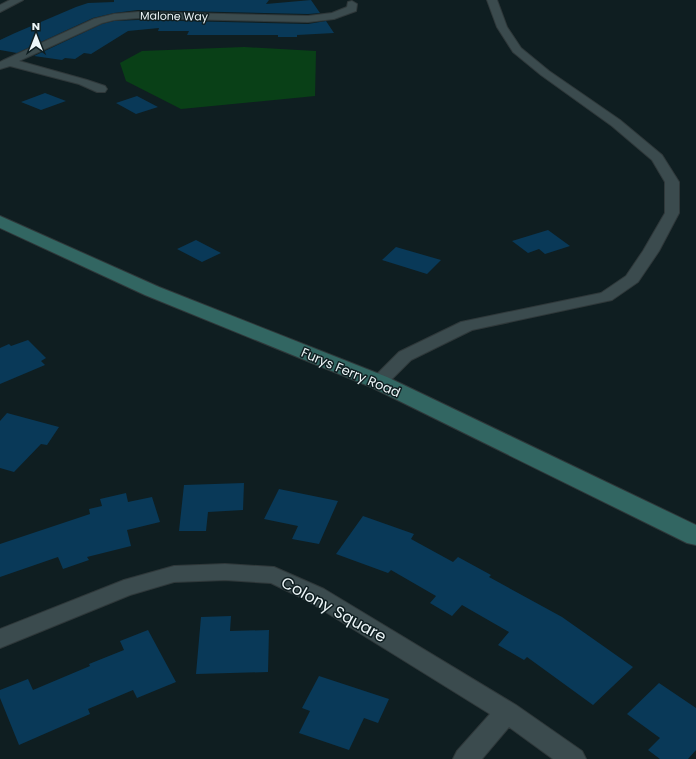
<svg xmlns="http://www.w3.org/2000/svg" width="696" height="759" viewBox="0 0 696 759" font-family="Poppins,sans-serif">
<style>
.green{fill:#094017}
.building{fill:#093958}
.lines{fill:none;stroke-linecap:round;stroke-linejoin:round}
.street-casing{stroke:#2f383a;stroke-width:2}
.secondary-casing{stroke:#2f383a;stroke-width:2}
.street{fill:#3b4b4e;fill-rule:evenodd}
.secondary{fill:#326662;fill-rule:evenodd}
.labels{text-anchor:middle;stroke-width:3;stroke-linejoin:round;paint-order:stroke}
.far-street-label{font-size:11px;fill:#edf6f8;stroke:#0f1e21}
.street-label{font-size:13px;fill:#edf6f8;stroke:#0f1e21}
.near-street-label{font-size:16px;fill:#edf6f8;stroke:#0f1e21}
</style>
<rect width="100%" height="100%" fill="#0f1e21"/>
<path class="green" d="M 244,47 L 316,51 L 315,96 L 181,109 L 126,81 L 120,63 L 142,51 Z"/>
<path class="building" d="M 114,0 L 269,0 L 266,4 L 311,0 L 320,13 L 308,14 L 138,10 L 114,13 L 93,18 L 17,53 L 0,50 L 0,40 L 15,33 L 76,7 L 88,3 L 114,2 Z
M 138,20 L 308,24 L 326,21 L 334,33 L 297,35 L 297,37 L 278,37 L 278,35 L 187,35 L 189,31 L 158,31 L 159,28 L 128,31 L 91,54 L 84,53 L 75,59 L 65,58 L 62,60 L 34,56 L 102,24 L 114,21 Z
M 45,93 L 66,101 L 41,110 L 21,102 Z
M 137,96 L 158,107 L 136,114 L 116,103 Z
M 548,230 L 570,246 L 545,254 L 539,249 L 528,253 L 512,241 Z
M 196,240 L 221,253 L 202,262 L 177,249 Z
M 396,247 L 441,260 L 427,274 L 382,260 Z
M 28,340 L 46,358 L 41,361 L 45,365 L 0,384 L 0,348 L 9,344 L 11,346 Z
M 7,413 L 59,427 L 47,445 L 41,444 L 14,472 L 0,468 L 0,421 Z
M 244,483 L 243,510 L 208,512 L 206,531 L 179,531 L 184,485 Z
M 279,489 L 338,501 L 319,544 L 292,539 L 298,526 L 264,519 Z
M 126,493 L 128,502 L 152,497 L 160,522 L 127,530 L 131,546 L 87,557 L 89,560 L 63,569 L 58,557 L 0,577 L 0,544 L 90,514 L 89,509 L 102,506 L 100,499 Z
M 363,516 L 414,534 L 411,539 L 453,562 L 458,557 L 491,575 L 489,577 L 562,617 L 633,667 L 593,705 L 527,657 L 524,660 L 498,645 L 509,632 L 462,605 L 452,616 L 430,603 L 436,596 L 391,570 L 388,573 L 336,554 Z
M 231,616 L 230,631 L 269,630 L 268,672 L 196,674 L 201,617 Z
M 148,630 L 176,682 L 137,698 L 133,690 L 88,709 L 90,714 L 19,745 L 0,698 L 0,690 L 28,679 L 33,690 L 90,666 L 89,664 L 124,650 L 120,641 Z
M 319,676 L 389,699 L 378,723 L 364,718 L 349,750 L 299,733 L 310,711 L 302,708 Z
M 659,683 L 696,708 L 696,750 L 688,759 L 660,759 L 648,750 L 660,738 L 627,714 Z"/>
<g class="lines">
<defs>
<path id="street" d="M 10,0 L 23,0 L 0,12 L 0,5 Z
M 487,0 L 497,0 L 507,27 L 521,48 L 549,71 L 620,120 L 662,155 L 679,182 L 679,213 L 659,251 L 638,282 L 612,300 L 472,330 L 411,360 L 385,386 L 379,387 L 373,386 L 370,382 L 373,378 L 399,352 L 461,322 L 601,293 L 626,276 L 643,251 L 665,213 L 665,182 L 652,160 L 612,126 L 541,75 L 513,52 L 497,27 Z
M 352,1 L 357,4 L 356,11 L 334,19 L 308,22 L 138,18 L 114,20 L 102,23 L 19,61 L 87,80 L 105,86 L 107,89 L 105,92 L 97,92 L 79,84 L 10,66 L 0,69 L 0,62 L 4,60 L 94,19 L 114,14 L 138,12 L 308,16 L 332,13 L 347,7 L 348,2 Z
M 225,564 L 274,567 L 324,589 L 516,705 L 582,751 L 586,759 L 553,759 L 509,727 L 482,759 L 453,759 L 457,751 L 490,714 L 308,601 L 271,583 L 225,580 L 174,582 L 130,595 L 0,648 L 0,629 L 124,580 L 174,566 Z"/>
<path id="secondary" d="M 0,216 L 159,287 L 387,377 L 696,525 L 696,545 L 687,543 L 371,387 L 145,295 L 0,228 Z"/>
</defs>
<use href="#street" class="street-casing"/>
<use href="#secondary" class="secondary-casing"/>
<use href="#street" class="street"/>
<use href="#secondary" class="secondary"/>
</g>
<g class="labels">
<g class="far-street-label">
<text transform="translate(174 16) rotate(1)" y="4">Malone Way</text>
</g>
<g class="street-label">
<text transform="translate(351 372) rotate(23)" y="5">Furys Ferry Road</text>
</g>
<g class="near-street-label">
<text transform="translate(334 609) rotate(29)" y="6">Colony Square</text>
</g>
</g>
<g transform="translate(36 36)" stroke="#0f1e21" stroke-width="3" paint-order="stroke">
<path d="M0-3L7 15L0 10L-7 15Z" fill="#edf6f8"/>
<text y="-6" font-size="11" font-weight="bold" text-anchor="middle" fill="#edf6f8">N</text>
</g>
</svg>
